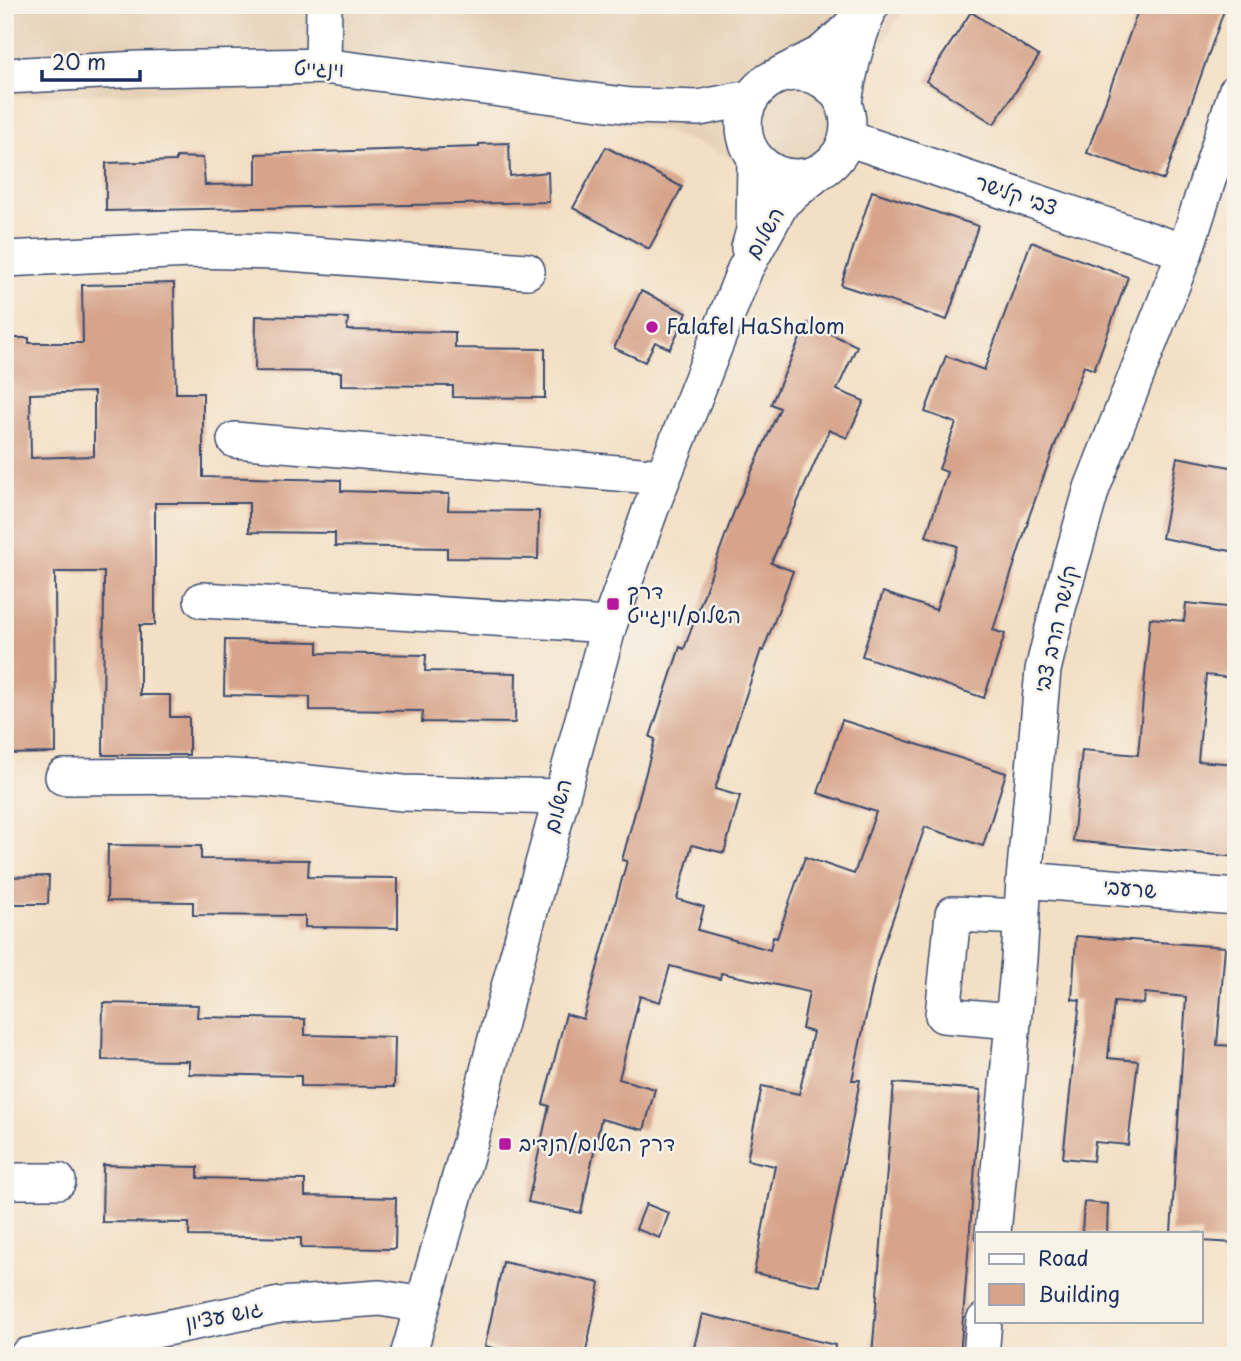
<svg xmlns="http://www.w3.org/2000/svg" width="1241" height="1361" viewBox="0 0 1241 1361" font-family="'Playpen Sans','Playpen Sans Hebrew',sans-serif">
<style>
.built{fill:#e5d0b6}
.building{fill:#d7a48b;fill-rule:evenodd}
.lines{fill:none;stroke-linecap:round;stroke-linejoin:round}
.minor-casing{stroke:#3b496d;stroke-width:38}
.minor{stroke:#fff;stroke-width:35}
.poi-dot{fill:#b5179e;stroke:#f7f3e8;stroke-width:2.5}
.labels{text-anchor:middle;stroke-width:5;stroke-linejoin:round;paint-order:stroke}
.street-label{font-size:21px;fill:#1b2f5e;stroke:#f7f3e8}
.poi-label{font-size:21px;fill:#1b2f5e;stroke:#f7f3e8;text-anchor:start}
</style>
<rect width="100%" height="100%" fill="#f7f3e8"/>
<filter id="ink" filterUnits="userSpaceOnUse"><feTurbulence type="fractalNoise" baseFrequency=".0143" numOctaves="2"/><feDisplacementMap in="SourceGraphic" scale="14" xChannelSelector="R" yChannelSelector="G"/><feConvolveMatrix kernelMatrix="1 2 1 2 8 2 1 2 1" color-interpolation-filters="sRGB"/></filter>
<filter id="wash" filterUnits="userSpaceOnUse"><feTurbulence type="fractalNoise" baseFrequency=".00686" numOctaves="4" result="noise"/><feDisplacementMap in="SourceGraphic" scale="28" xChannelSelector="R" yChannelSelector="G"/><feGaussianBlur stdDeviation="1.57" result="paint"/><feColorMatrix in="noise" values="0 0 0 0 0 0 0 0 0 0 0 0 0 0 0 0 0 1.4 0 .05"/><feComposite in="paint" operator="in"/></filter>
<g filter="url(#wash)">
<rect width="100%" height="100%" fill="#f3dfc4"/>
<path class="built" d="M 5,5 L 907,5 L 864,72 L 831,139 L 805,202 L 712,148 L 660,130 L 586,118 L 330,87 L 5,97 Z"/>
<g id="blocks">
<path class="building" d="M 1140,5 L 1226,5 L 1164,180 L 1087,153 Z
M 971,12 L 1039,56 L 994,124 L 926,81 Z
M 509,143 L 510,176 L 548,172 L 549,202 L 106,211 L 106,163 L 176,161 L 176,157 L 203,158 L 205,185 L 256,184 L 256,154 L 479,147 L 479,144 Z
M 606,147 L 682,187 L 649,249 L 573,208 Z
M 872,191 L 978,226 L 947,320 L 841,285 Z
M 1031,242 L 1128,277 L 1094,370 L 1084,366 L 1027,522 L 1028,522 L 993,630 L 1005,634 L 984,698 L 862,656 L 883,592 L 936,610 L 957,546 L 926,536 L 947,472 L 939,469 L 956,423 L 925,412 L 946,356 L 984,370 Z
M 174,283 L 176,393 L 203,393 L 203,477 L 341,480 L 341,491 L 449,494 L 448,510 L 539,511 L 538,559 L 447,558 L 447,548 L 335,546 L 335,533 L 249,532 L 249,503 L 155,503 L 155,625 L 140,625 L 140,695 L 170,695 L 170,717 L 189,717 L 189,755 L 103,755 L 104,572 L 55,572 L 56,753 L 5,754 L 5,338 L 29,338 L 29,343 L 83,343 L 82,285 ZM 94,392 L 94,456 L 31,458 L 30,394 Z
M 641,291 L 687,313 L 670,349 L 655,342 L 645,362 L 614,348 Z
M 256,316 L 348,318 L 347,330 L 455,332 L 455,348 L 545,349 L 545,398 L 453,397 L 453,386 L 341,385 L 341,372 L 255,371 Z
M 807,323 L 857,346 L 837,390 L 864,401 L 847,438 L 829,430 L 771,563 L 793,571 L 763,651 L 761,650 L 715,789 L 740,796 L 724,853 L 692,845 L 677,899 L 704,907 L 698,930 L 770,950 L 773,937 L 777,938 L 805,857 L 854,874 L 876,812 L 818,793 L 842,720 L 1006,773 L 983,846 L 925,827 L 878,961 L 852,1080 L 860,1080 L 820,1286 L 754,1273 L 775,1166 L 747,1160 L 762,1086 L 799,1094 L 813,1032 L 802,1029 L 809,992 L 721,973 L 720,979 L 670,966 L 660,1002 L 640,996 L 619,1079 L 655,1089 L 644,1130 L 601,1119 L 581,1213 L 528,1202 L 549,1106 L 543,1104 L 566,1014 L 583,1019 L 627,861 L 622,860 L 655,739 L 650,737 L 680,647 L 684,649 L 735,509 L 780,408 L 771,404 Z
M 1177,457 L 1236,468 L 1236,552 L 1162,538 Z
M 1186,603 L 1236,608 L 1236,654 L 1233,678 L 1206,675 L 1198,761 L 1236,764 L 1236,857 L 1073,841 L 1082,750 L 1138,755 L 1150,618 L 1184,621 Z
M 225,640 L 318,642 L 318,653 L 426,655 L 425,671 L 516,673 L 515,723 L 422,722 L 423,711 L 310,710 L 310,697 L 224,695 Z
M 108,845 L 201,846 L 201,859 L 309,860 L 308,877 L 398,878 L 398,928 L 305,927 L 305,916 L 193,915 L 193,902 L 107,901 Z
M 49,876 L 48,904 L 5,904 L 5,877 Z
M 1076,936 L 1225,947 L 1217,1045 L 1236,1046 L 1236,1243 L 1201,1241 L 1201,1233 L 1171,1233 L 1186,997 L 1145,993 L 1144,1004 L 1114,1002 L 1108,1058 L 1138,1061 L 1128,1145 L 1095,1142 L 1093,1161 L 1063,1158 L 1080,1000 L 1072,999 Z
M 103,1003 L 198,1005 L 197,1017 L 305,1019 L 305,1035 L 395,1037 L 394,1087 L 301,1086 L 301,1076 L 189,1074 L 189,1061 L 102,1060 Z
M 894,1083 L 981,1090 L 960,1356 L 872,1356 Z
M 103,1165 L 198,1167 L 198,1178 L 305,1180 L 305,1196 L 396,1198 L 395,1249 L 301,1248 L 301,1238 L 189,1236 L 189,1223 L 102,1222 Z
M 1084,1202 L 1108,1204 L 1107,1233 L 1082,1233 Z
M 646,1204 L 669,1213 L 660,1238 L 636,1229 Z
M 503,1262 L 600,1283 L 585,1356 L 529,1356 L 485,1346 Z
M 702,1314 L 835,1345 L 834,1356 L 692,1356 Z"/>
</g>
</g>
<g filter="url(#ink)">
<use href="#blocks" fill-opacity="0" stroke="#3b496d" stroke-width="2"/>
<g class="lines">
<defs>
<path id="minor" d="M 323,66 L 324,5
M744 125a52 52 0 1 1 104 0a52 52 0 1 1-104 0Z
M 781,74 L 822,53 L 841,36 L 872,5
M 5,76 L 139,69 L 323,66 L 631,106 L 699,108 L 750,98
M 844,102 C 849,72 855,43 867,15
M 847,138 L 1185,252
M 749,248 L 754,230 L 755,158
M 5,259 L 190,250 L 275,252 L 527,271
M 235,440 L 663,477
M 202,600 L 609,625
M 63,777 L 213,776 L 270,779 L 403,793 L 561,797
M 1024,880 L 1236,897
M 1013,1021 L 943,1015 L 953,914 L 1022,917
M 5,1181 L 58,1181
M 993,1233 L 1019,959 L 1024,880 L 1043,670 L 1058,608 L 1092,488 L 1185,252 L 1236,92
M 27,1356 L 280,1305 L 380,1298 L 423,1305
M 408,1356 L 470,1142 L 509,987 L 609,625 L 651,508 L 745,269 L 782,202 L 819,172
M 981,1356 L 984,1321"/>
</defs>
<use href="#minor" class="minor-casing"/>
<use href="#minor" class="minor"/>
</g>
</g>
<g class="poi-dot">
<circle cx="652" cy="327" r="7"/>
<rect x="606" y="597" width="14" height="14" rx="3.5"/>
<rect x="498" y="1137" width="14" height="14" rx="3.5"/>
</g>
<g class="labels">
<g class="street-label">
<text transform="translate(319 69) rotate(2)" y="7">וינגייט</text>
<text transform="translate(1016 195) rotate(19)" y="7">צבי קלישר</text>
<text transform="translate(765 233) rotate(-60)" y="7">השלום</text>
<text transform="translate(1056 629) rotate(-77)" y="7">קלישר הרב צבי</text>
<text transform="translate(558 806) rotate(-75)" y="7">השלום</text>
<text transform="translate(1130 889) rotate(5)" y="7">שרעבי</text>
<text transform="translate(224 1316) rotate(-11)" y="7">גוש עציון</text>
</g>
<g class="poi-label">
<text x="666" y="334">Falafel HaShalom</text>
<text x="627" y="599">דרך<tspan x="627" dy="24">השלום/וינגייט</tspan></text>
<text x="519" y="1151">דרך השלום/הנדיב</text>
</g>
</g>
<rect width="1241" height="1361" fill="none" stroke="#f7f3e8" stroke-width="28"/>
<rect x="975" y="1232" width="228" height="91" fill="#f7f3e8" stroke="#9fa5b1" stroke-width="2"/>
<rect x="989" y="1254" width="35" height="10" fill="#ffffff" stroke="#9fa5b1" stroke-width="2"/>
<text x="1038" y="1266" font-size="21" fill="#1b2f5e">Road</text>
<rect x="989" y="1284" width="35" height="21" fill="#d7a48b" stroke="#9fa5b1" stroke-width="2"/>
<text x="1038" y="1302" font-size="21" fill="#1b2f5e">Building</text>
<path d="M42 70v10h98v-10" fill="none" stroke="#1b2f5e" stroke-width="3.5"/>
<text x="52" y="70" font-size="21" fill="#1b2f5e" stroke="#f7f3e8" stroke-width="5" paint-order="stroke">20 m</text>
</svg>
